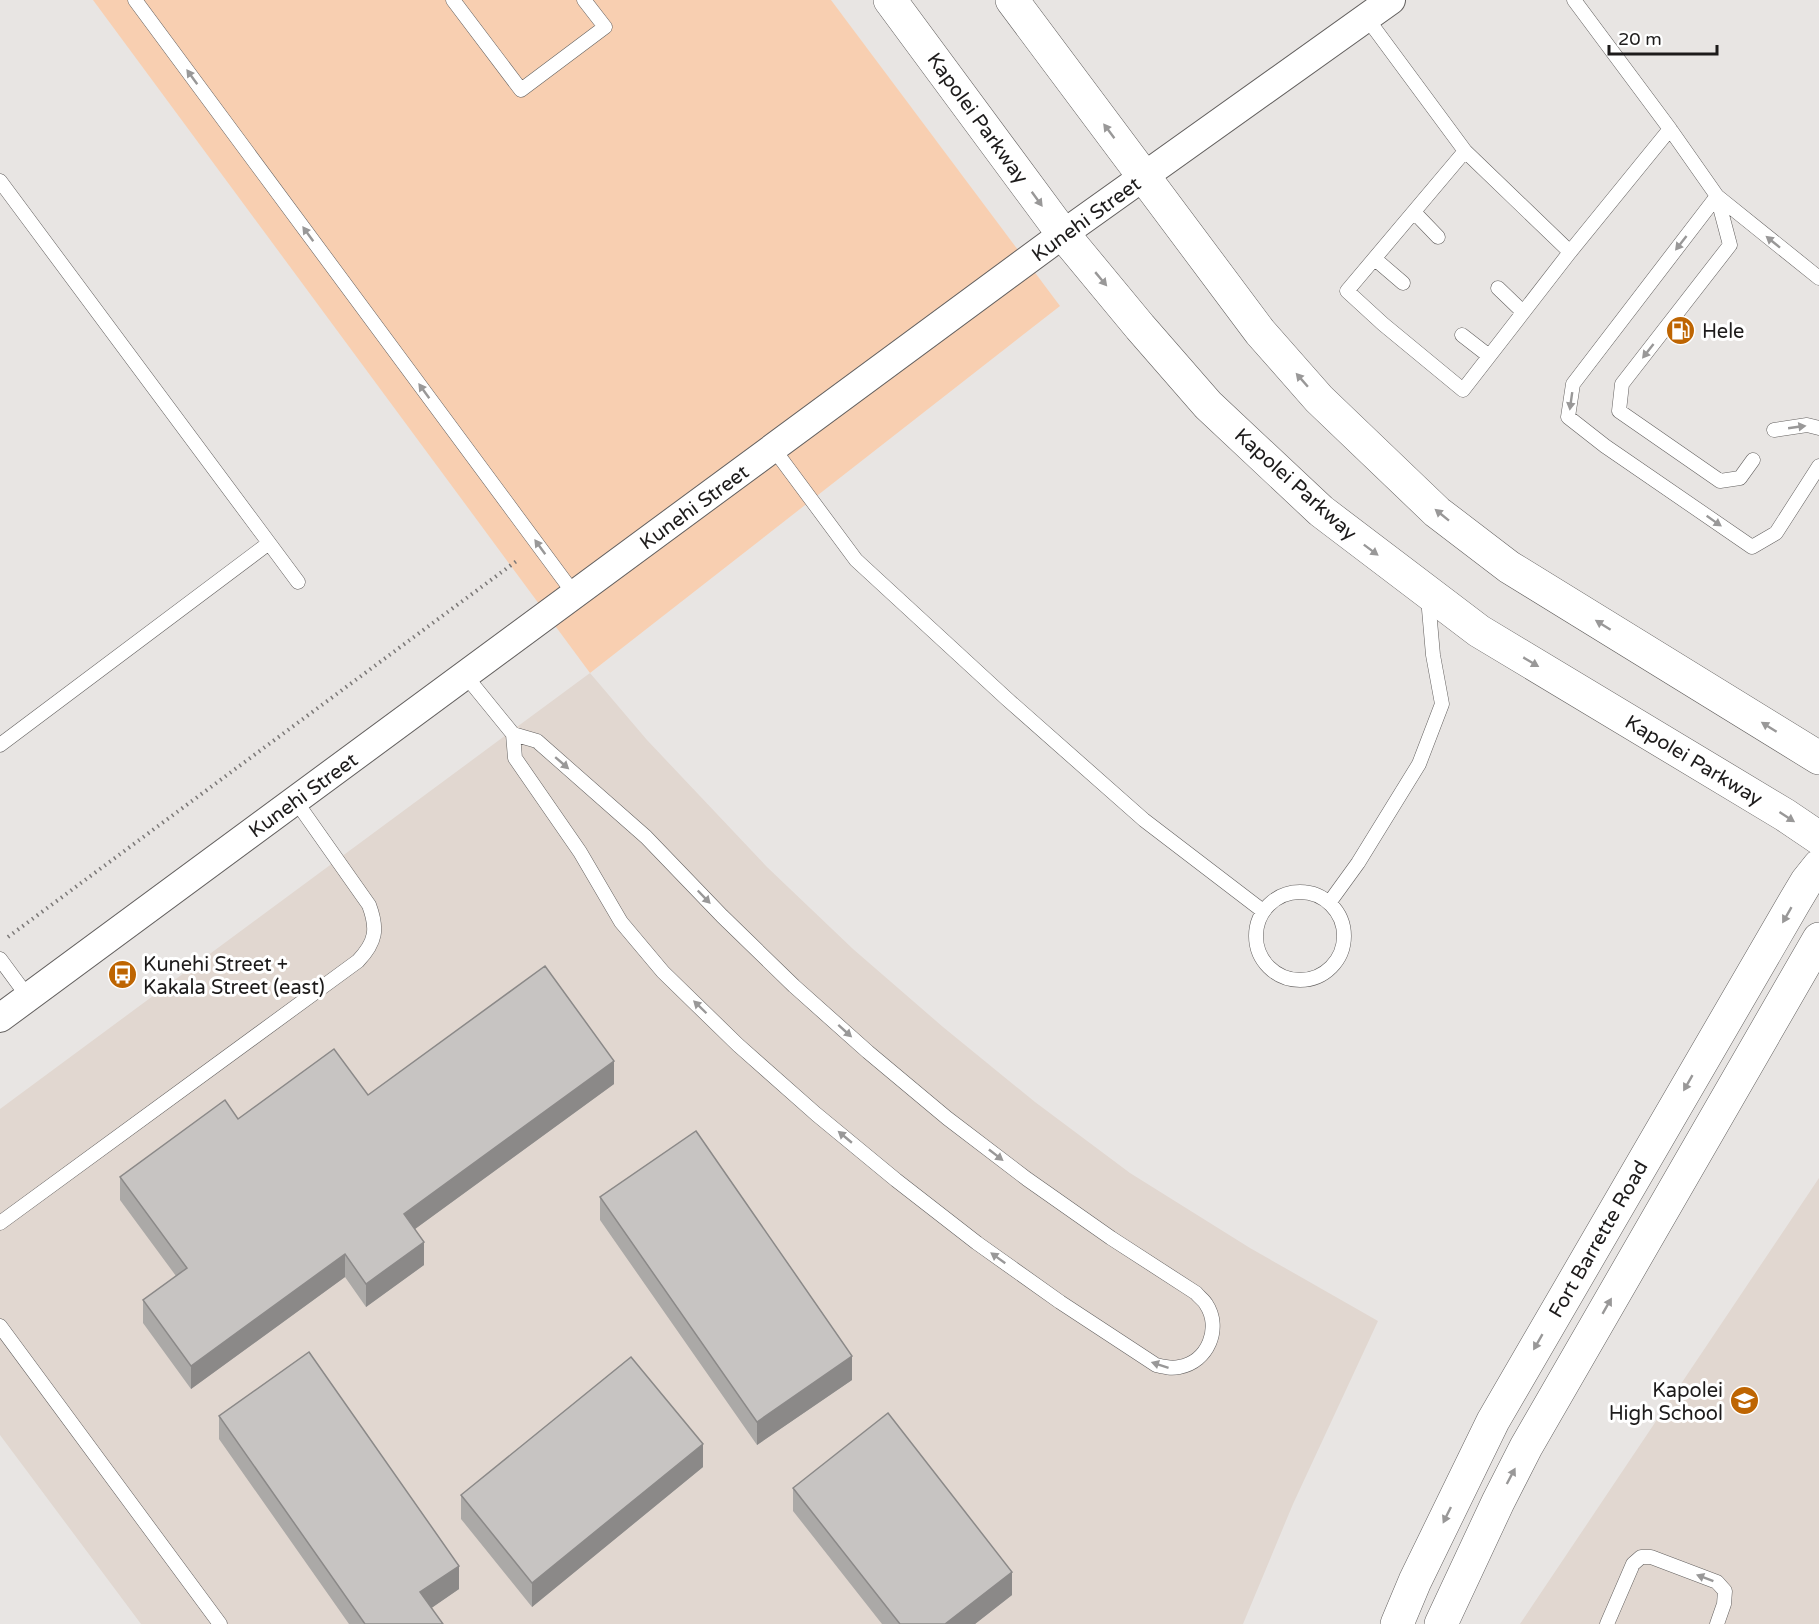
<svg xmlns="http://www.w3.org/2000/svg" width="1819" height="1624" viewBox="0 0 1819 1624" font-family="'Varela Round',sans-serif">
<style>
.built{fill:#e1d7d0}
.green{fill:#f8cfb1}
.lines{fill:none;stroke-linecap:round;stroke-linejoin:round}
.lane-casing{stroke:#63605f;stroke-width:15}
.street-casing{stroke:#63605f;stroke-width:30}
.secondary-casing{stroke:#63605f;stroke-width:34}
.path{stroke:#7c7978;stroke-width:4;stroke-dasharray:1.5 4.5;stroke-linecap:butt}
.lane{stroke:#fff;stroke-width:14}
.street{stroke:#fff;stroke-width:28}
.secondary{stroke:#fff;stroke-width:33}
.wall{fill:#aba9a7}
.shaded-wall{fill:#8b8988}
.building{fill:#c7c4c2;stroke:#8b8988;stroke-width:1.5}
.oneway{fill:#999898}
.labels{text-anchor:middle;stroke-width:6;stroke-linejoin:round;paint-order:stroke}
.street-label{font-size:20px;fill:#1d1b1b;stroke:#fff}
.poi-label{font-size:20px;fill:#1d1b1b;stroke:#fff;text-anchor:start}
</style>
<rect width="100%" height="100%" fill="#e8e5e3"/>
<path class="built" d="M 590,673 L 647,740 L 767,867 L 853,949 L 943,1027 L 1035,1102 L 1130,1173 L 1250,1248 L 1378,1321 L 1293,1504 L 1243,1624 L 141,1624 L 0,1435 L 0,1109 Z
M 1819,1178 L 1819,1624 L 1520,1624 Z"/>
<path class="green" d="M 93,0 L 831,0 L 1060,306 L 590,673 Z"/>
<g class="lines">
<defs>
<path id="lane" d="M 135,0 L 575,595
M 453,0 L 521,90 L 605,27 L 584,0
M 1574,0 L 1670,129 L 1717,196 L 1819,278
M 1366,17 L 1465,151 L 1570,252 L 1670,129
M 1465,151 L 1347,291 L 1383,324 L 1463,390 L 1570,252
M 0,181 L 298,582
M 1717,196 L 1573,384 L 1568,417 L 1605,446 L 1752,547 L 1776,533 L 1819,466
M 1717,196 L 1730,245 L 1622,384 L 1619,411 L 1720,481 L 1740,478 L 1753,460
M 1414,212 L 1438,237
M 1375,259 L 1403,283
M 1498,288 L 1523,312
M 1462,335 L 1489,356
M 1774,430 L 1807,425 L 1819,428
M 773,448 L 856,560 L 1007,699 L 1144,820 L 1263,911
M 465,675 L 513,734 L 537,741 L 646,837 L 722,916 L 794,986 L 868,1052 L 947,1118 L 1027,1179 L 1111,1238 L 1196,1293 C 1199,1297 1204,1300 1206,1304 C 1222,1328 1208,1362 1179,1367 C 1171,1369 1164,1367 1156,1365 L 1060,1302 L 977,1243 L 896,1180 L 816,1114 L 738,1045 L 663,972 L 621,922 L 580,852 L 515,758 L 513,734
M 0,745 L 269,543
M1256 936a44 44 0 1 1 88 0a44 44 0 1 1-88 0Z
M 1329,903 L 1358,863 L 1419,764 L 1442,704 L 1433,655 L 1428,598
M 0,959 L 28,997
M 0,1223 L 358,961 C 376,942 378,929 369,905 L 295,800
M 0,1326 L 220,1624
M 1607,1624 L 1633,1564 L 1641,1557 L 1651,1557 L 1717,1582 L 1725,1591 L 1724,1604 L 1717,1624"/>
<path id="street" d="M 0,1018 L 1063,234 L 1391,0"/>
<path id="secondary" d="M 890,0 L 1063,234 L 1140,327 L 1208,405 L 1321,511 L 1479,631 L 1785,815 L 1819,838
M 1012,0 L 1260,332 L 1319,399 L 1437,512 L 1509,567 L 1819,758
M 1397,1624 L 1415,1581 L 1493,1421 L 1795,901 L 1807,881 L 1819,866
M 1441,1624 L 1498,1502 L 1526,1447 L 1819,939"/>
</defs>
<use href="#lane" class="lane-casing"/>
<use href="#street" class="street-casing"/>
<use href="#secondary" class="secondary-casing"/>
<path class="path" d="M 8,937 L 518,560"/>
<use href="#lane" class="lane"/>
<use href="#street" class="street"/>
<use href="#secondary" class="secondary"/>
</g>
<path class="wall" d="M 614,1084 L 415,1229 L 424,1265 L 366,1307 L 345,1277 L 191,1389 L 143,1323 L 143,1300 L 176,1276 L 120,1200 L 120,1177 L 238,1119 L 368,1095 Z
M 600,1197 L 852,1380 L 757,1445 L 600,1220 Z
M 219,1416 L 459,1589 L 431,1608 L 443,1624 L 349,1624 L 219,1439 Z
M 703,1467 L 532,1607 L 461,1519 L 461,1495 Z
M 793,1488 L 1012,1595 L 975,1624 L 882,1624 L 793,1511 Z"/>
<path class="shaded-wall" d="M 614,1061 L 614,1084 L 404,1237 L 404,1214 Z
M 424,1242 L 424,1265 L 366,1307 L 366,1284 Z
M 345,1254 L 345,1277 L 191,1389 L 191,1366 Z
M 852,1356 L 852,1380 L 757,1445 L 757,1422 Z
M 703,1444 L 703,1467 L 532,1607 L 532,1583 Z
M 459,1566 L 459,1589 L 420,1616 L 420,1592 Z
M 1012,1572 L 1012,1595 L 975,1624 L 945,1624 Z"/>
<path class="building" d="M 545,966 L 614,1061 L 404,1214 L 424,1242 L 366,1284 L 345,1254 L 191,1366 L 143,1300 L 187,1268 L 120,1177 L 225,1100 L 238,1119 L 334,1049 L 368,1095 Z
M 696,1131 L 852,1356 L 757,1422 L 600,1197 Z
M 309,1352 L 459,1566 L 420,1592 L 443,1624 L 365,1624 L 219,1416 Z
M 631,1357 L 703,1444 L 532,1583 L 461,1495 Z
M 888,1413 L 1012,1572 L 945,1624 L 900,1624 L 793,1488 Z"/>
<defs><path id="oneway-solid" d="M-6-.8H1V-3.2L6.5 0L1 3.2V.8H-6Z" transform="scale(1.5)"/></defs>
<g class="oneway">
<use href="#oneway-solid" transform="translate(192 77) rotate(-126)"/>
<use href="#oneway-solid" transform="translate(1109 131) rotate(-127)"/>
<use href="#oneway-solid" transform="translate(1037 199) rotate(54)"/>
<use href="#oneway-solid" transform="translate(308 234) rotate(-126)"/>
<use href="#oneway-solid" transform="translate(1773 242) rotate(-141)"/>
<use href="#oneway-solid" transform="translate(1681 243) rotate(128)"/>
<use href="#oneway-solid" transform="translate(1101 279) rotate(50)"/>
<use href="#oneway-solid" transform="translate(1648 351) rotate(128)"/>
<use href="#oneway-solid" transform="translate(1302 380) rotate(-131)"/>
<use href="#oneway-solid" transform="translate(424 391) rotate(-126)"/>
<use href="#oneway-solid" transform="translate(1571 401) rotate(98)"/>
<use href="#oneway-solid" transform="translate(1797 427) rotate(-8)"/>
<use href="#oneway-solid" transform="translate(1442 515) rotate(-141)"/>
<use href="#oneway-solid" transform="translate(1714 521) rotate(35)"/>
<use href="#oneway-solid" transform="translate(540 547) rotate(-126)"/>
<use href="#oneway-solid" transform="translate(1371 550) rotate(37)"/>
<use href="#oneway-solid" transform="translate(1603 625) rotate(-148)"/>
<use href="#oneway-solid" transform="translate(1531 662) rotate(31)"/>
<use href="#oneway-solid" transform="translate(1769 727) rotate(-148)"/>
<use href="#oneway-solid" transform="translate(562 763) rotate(41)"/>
<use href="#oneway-solid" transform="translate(1787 817) rotate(33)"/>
<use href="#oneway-solid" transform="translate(704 897) rotate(46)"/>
<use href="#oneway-solid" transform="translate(1787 915) rotate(120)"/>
<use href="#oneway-solid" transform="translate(700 1007) rotate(-136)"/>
<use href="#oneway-solid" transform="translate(845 1031) rotate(42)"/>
<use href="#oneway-solid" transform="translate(1688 1083) rotate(120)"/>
<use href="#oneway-solid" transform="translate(845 1137) rotate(-140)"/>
<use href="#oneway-solid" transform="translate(996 1155) rotate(38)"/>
<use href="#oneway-solid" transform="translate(998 1258) rotate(-144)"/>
<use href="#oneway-solid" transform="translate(1607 1306) rotate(-60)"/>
<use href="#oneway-solid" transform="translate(1538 1342) rotate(120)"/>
<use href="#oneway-solid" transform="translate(1160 1365) rotate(-162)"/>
<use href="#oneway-solid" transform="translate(1511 1476) rotate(-62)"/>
<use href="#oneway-solid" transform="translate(1447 1515) rotate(116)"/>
<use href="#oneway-solid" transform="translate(1705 1578) rotate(-159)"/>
</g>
<defs>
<symbol id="fuel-disc" viewBox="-11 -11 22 22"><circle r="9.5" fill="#be6502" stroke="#fff"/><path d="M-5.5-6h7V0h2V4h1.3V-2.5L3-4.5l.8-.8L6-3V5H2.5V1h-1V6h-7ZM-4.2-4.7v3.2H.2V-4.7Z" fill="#fff"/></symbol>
<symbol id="bus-disc" viewBox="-11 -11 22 22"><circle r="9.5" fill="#be6502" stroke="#fff"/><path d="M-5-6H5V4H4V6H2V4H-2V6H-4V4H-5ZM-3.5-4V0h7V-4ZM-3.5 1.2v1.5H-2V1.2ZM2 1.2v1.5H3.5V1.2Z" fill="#fff"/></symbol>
<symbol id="school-disc" viewBox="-11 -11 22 22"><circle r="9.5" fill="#be6502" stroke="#fff"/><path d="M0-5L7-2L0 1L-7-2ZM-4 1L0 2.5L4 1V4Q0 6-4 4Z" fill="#fff"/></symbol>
</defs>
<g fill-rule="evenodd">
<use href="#fuel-disc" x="1664" y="314" width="33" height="33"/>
<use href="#bus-disc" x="106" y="958" width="33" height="33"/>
<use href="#school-disc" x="1728" y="1384" width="33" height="33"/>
</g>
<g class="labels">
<g class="street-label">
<text transform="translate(978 118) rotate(54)" y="7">Kapolei Parkway</text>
<text transform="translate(1086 219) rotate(-36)" y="7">Kunehi Street</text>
<text transform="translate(1296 484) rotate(42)" y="7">Kapolei Parkway</text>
<text transform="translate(694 507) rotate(-36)" y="7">Kunehi Street</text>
<text transform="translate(1694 760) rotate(31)" y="7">Kapolei Parkway</text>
<text transform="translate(303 795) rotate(-36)" y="7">Kunehi Street</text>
<text transform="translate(1598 1239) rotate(-60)" y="7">Fort Barrette Road</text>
</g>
<g class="poi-label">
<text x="1702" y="338">Hele</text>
<text x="143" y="971">Kunehi Street +<tspan x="143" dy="23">Kakala Street (east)</tspan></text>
<text x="1723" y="1397" text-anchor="end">Kapolei<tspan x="1723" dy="23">High School</tspan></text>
</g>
</g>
<path d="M1609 45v9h108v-9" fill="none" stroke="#1d1b1b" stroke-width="3"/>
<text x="1618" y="45" font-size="18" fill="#1d1b1b" stroke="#ffffff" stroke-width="4.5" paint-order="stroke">20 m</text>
</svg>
